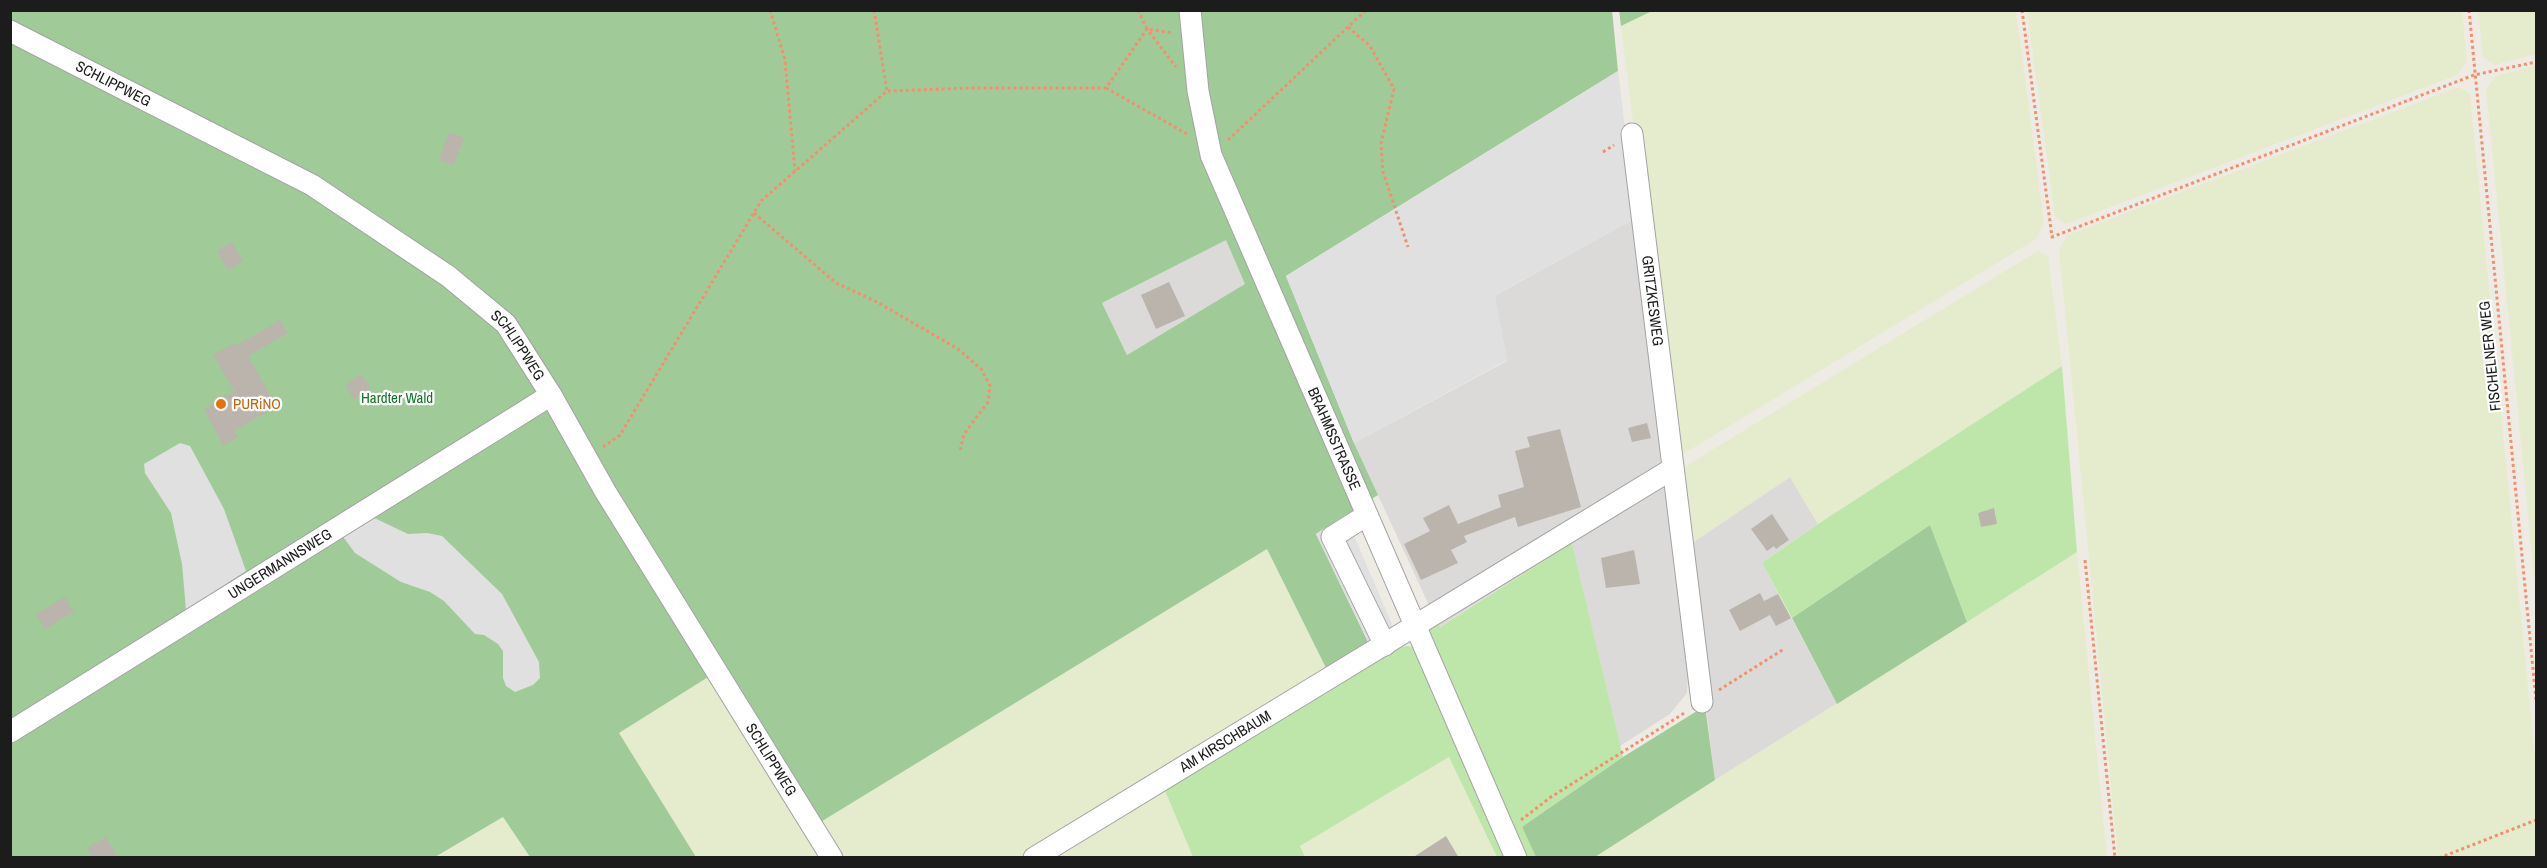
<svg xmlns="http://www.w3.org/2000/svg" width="2547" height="868" viewBox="0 0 2547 868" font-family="'Archivo Narrow',sans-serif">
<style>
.residential{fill:#dbdad9}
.farmland{fill:#e5ecce}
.grass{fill:#bfe6aa}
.forest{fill:#a0cb99;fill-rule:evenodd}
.parking{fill:#e0e0e0}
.building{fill:#bab4ac}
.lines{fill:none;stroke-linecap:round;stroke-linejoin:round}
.minor-casing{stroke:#a3a3a3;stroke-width:23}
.path{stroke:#f38f6e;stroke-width:3;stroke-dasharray:3 3;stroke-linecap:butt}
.minor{stroke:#fff;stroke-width:21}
.food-dot{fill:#e8710a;stroke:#fff;stroke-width:2}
.labels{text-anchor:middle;stroke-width:4.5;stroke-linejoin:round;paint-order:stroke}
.street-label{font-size:15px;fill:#1c1c1c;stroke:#fff}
.park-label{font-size:15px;fill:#107527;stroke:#fff}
.food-label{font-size:15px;fill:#c56008;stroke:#fff;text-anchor:start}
</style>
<rect width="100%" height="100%" fill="#edebe3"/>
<path class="residential" d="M 1636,218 L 1688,670 L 1687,693 L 1670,714 L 1620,746 L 1572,543 L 1439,627 L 1354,443 L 1507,361 L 1494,296 Z
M 1226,239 L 1246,284 L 1127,355 L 1102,303 Z
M 1790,477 L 1818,524 L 1762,563 L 1837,704 L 1715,780 L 1686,547 Z"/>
<path class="farmland" d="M 1652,10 L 2016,11 L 2044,222 L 2036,239 L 1685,453 L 1674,447 L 1621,26 Z
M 2027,11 L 2462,11 L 2467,61 L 2457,75 L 2066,224 L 2055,217 Z
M 2478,11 L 2536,11 L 2536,54 L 2495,65 L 2483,57 Z
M 2536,65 L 2536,596 L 2486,89 L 2496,76 Z
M 2459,87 L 2470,94 L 2536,770 L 2536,857 L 2118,857 L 2059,249 L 2068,235 Z
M 2038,251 L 2048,256 L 2062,366 L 1818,524 L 1790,477 L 1686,547 L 1678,482 L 1686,466 Z
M 1267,549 L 1328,672 L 1023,857 L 840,857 L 819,823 Z
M 2077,552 L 2107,857 L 1595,857 L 1715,780 Z
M 713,674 L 823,857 L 696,857 L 619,733 Z
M 1450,757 L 1497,857 L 1305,857 L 1300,846 Z
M 1163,786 L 1193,857 L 1046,858 Z
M 503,817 L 530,857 L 435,858 Z"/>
<path class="grass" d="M 2062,366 L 2077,552 L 1967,622 L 1930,525 L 1792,618 L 1762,563 L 1818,524 Z
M 1572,543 L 1623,757 L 1522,827 L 1536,857 L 1526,857 L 1427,632 L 1436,621 L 1440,627 Z
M 1407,646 L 1414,647 L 1509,857 L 1497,857 L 1449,757 L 1300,846 L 1305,857 L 1193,857 L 1163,786 L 1397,648 Z"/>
<path class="forest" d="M 1612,10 L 1618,71 L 1286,276 L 1354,443 L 1378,495 L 1316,534 L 1370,646 L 1328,672 L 1267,549 L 819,823 L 713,674 L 619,733 L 696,857 L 530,857 L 503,817 L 435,857 L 11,858 L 10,11 ZM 1226,240 L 1245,284 L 1127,355 L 1102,303 Z
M 1619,10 L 1652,10 L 1652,11 L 1621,26 Z
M 1930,525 L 1967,622 L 1837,704 L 1792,618 Z
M 1705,706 L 1715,780 L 1595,857 L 1536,857 L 1522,827 L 1623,757 Z"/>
<path class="parking" d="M 1618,71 L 1636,218 L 1495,295 L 1507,360 L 1354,443 L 1286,276 Z
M 180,443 L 190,446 L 224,509 L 246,571 L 186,610 L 182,564 L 171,513 L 145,473 L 144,464 Z
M 368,515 L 408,534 L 427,533 L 442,536 L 502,594 L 539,662 L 540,678 L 533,685 L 515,692 L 506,686 L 503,678 L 503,651 L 498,644 L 484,635 L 475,634 L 444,601 L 430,592 L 401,582 L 355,553 L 341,534 Z
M 1345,515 L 1395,631 L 1370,646 L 1316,534 Z"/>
<path class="building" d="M 449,132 L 464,138 L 454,165 L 439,160 Z
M 231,242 L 243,261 L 228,270 L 217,251 Z
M 1169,282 L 1185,316 L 1156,329 L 1141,295 Z
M 280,320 L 288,333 L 248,356 L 277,406 L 234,431 L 238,437 L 223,446 L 204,409 L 234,391 L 213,355 L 234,343 L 236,346 Z
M 361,374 L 371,388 L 354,399 L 345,385 Z
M 1647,423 L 1651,438 L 1632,442 L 1628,428 Z
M 1560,429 L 1581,507 L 1518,527 L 1515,517 L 1464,536 L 1467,542 L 1451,550 L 1458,563 L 1421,580 L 1404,544 L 1430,531 L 1423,518 L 1449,505 L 1458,524 L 1501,507 L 1498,495 L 1524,487 L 1515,451 L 1530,447 L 1527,437 Z
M 1994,508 L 1997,524 L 1981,527 L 1978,513 Z
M 1772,514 L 1789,540 L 1776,549 L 1774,546 L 1767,551 L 1751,529 Z
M 1634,550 L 1640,584 L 1606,588 L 1601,558 Z
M 1760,593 L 1764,601 L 1778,594 L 1791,618 L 1776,626 L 1770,615 L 1740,631 L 1729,610 Z
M 65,597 L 74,612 L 45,629 L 36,614 Z
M 1446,836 L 1459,858 L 1412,858 Z
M 106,837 L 118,858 L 92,858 L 87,848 Z"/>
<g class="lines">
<defs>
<g id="minor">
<path id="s1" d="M 1190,10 L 1198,91 L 1211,155 L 1516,858"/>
<path id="s2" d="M 10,31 L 312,185 L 448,276 L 506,324 L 551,395 L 605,491 L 832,858"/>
<path id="s3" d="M 1632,134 L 1702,702"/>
<path d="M 1367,515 L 1332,537 L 1385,645"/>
<path id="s4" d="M 10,732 L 551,395"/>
<path id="s5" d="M 1034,858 L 1672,469"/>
</g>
</defs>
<use href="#minor" class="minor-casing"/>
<path class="path" d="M 770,10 L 785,60 L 795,171
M 874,10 L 887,91
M 1138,10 L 1147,29 L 1172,33
M 2022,10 L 2052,237 L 2474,75 L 2536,62
M 2469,10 L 2536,700
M 1348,27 L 1370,46 L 1394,89 L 1381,143 L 1383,172 L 1408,247
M 1106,88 L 1187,134
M 1228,140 L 1366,10
M 1603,152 L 1614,145
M 754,213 L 836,283 L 877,302 L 958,349 L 982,370 L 990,386 L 988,402 L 964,434 L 960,451
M 603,447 L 620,435 L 761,201 L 887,91 L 971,88 L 1106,88 L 1147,29 L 1176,67
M 2085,560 L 2115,858
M 1719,690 L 1784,649
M 1521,820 L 1551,797 L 1686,712
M 2439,858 L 2536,820"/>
<use href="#minor" class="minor"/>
</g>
<circle class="food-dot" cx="221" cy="404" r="6"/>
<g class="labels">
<g class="street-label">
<text dy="5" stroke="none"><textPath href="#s2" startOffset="116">SCHLIPPWEG</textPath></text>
<text dy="5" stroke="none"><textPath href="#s3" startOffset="168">GRITZKESWEG</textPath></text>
<text dy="5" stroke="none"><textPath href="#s2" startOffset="602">SCHLIPPWEG</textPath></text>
<text transform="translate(2490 356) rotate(-96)" y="5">FISCHELNER WEG</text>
<text dy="5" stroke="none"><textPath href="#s1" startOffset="456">BRAHMSSTRASSE</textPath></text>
<text dy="5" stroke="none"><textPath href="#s4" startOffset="318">UNGERMANNSWEG</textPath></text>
<text dy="5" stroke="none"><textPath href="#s5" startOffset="224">AM KIRSCHBAUM</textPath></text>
<text dy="5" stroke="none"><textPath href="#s2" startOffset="1088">SCHLIPPWEG</textPath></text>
</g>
<g class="park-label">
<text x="397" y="403">Hardter Wald</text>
</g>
<g class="food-label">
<text x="233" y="409">PURiNO</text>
</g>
</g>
<rect width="2547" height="868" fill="none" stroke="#1c1c1c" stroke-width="24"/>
</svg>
